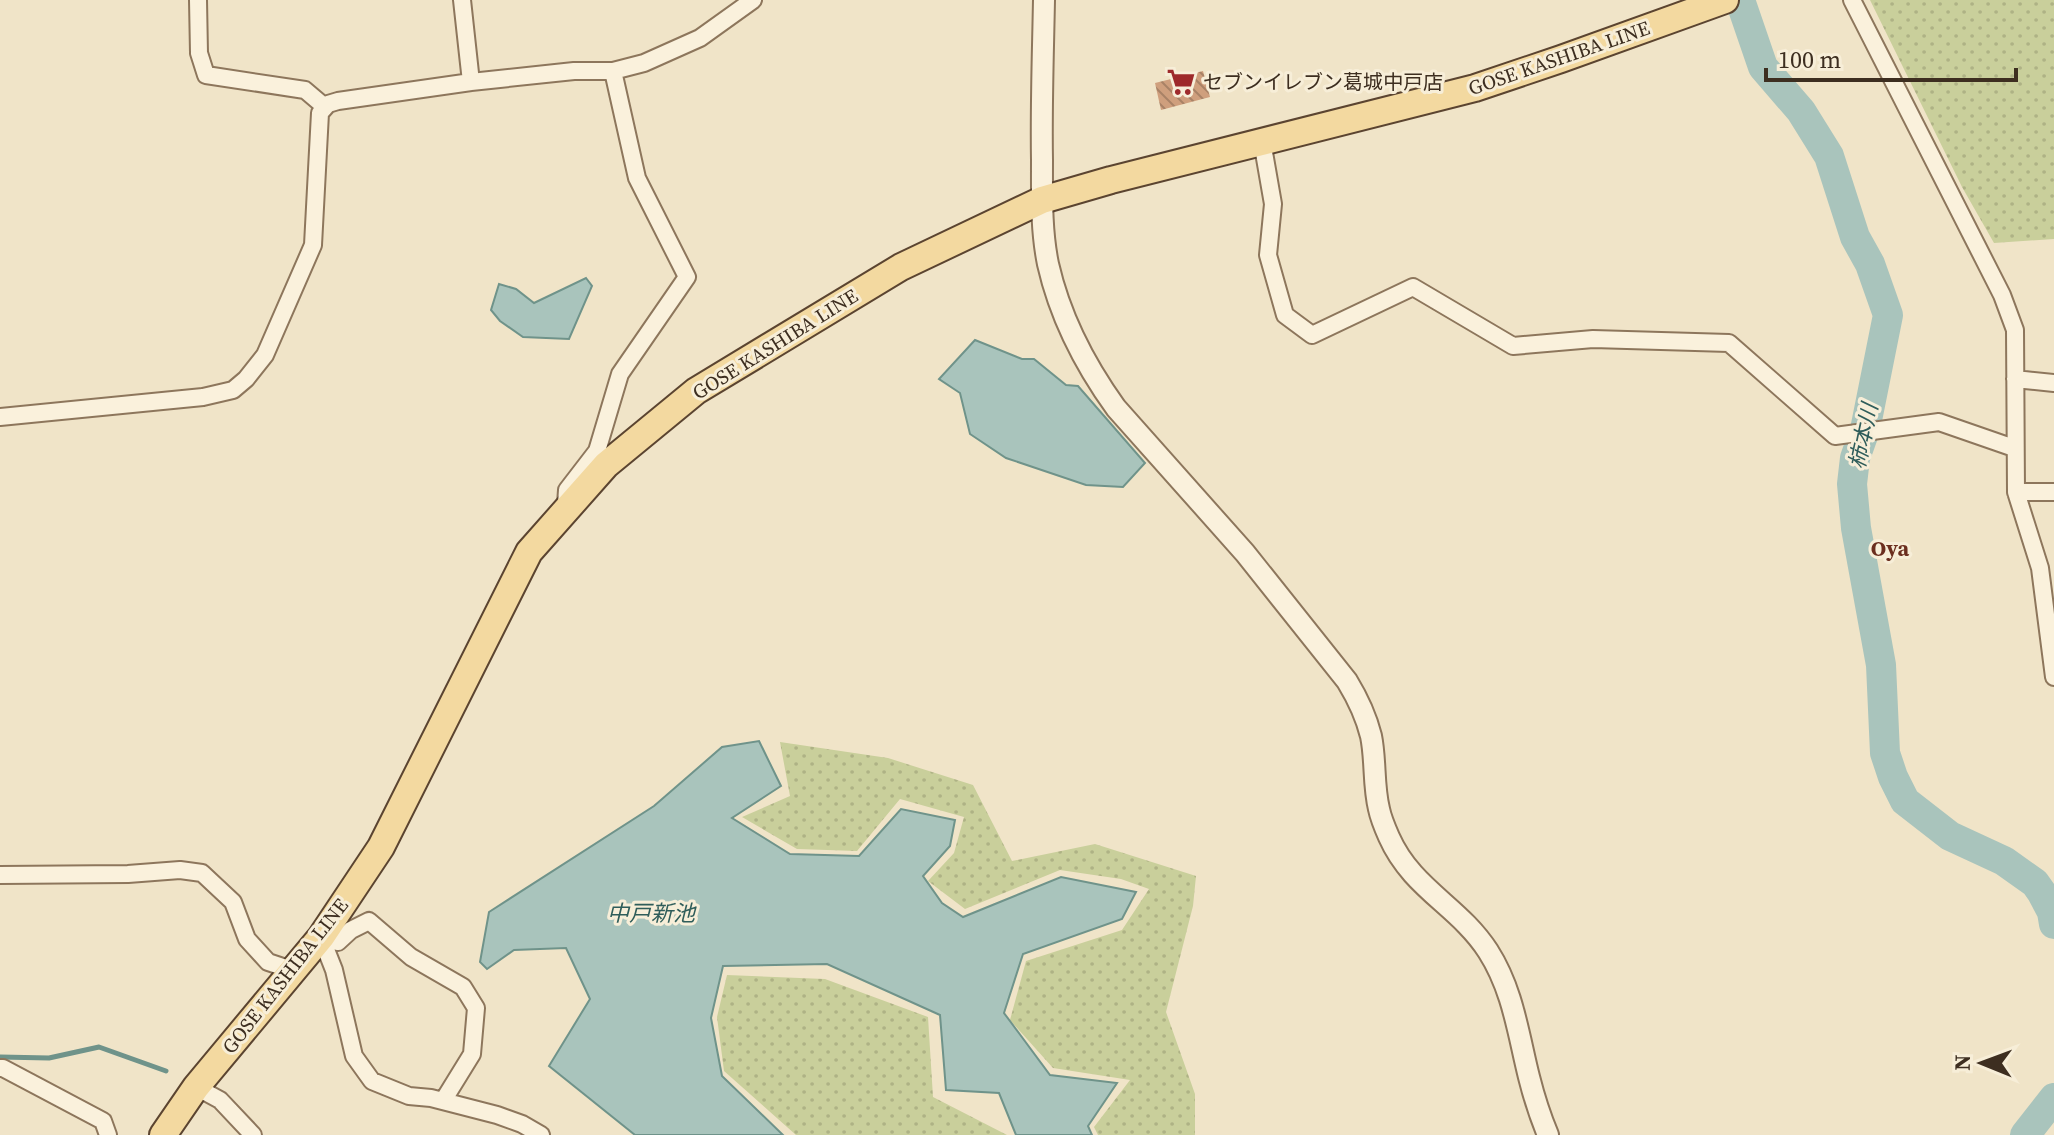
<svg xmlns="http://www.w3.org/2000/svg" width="2054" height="1135" viewBox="0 0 2054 1135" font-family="'Source Serif 4','Noto Sans JP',serif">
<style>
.park{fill:url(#park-dots)}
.water{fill:#a9c4bc;stroke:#6f938a;stroke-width:2}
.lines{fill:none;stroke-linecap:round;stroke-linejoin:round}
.stream{stroke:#6f938a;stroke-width:5}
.river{stroke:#a9c4bc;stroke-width:30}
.building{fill:url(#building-back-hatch)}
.minor-casing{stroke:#8d765c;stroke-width:20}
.tertiary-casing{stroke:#8d765c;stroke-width:24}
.primary-casing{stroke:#5b4430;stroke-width:30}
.minor{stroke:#faf1dc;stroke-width:16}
.tertiary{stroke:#faf1dc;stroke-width:20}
.primary{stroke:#f3d9a0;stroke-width:26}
.labels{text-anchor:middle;stroke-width:6;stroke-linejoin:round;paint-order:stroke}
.street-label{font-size:20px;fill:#3d2e20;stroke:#f7eed8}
.poi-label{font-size:20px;fill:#3d2e20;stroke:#f7eed8;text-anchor:start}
.water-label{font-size:22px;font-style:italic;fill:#2f5d5a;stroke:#f7eed8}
.neighbourhood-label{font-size:22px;font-weight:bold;fill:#6b2e1e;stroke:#f7eed8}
</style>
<defs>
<pattern id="park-dots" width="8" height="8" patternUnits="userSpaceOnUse" patternTransform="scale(2)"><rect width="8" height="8" fill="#c9cf9b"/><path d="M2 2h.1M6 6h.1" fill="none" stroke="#aeb285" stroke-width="1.8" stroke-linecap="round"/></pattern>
<pattern id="building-back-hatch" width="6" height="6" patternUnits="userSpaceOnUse" patternTransform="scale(2)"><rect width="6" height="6" fill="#cf9f7d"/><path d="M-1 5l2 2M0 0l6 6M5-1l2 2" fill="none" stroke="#a98266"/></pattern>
</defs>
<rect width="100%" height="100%" fill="#f0e4c8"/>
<path class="park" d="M 1870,0 L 2054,0 L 2054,239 L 1994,243 L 1962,187 Z
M 780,742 L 888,758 L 973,785 L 1012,861 L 1095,844 L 1196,876 L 1193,906 L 1166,1012 L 1195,1094 L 1195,1135 L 1098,1135 L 1094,1127 L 1130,1080 L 1053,1068 L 1010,1020 L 1026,961 L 1122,930 L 1149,889 L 1121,879 L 1060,870 L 965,909 L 928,881 L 954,853 L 964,817 L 900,799 L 857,851 L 797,849 L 742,817 L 790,796 Z
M 727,975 L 825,979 L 928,1017 L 933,1097 L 1007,1135 L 796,1135 L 724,1071 L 717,1017 Z"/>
<path class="water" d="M 586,278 L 592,286 L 569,339 L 523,337 L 500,321 L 491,310 L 499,284 L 516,289 L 534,303 Z
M 975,340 L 1022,359 L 1034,359 L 1066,385 L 1078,386 L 1145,463 L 1123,487 L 1086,485 L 1006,458 L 970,434 L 960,393 L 939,379 Z
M 759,741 L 781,786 L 732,818 L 790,854 L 859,856 L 901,809 L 955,820 L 950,846 L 923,876 L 942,903 L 963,917 L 1061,877 L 1136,892 L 1122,919 L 1023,954 L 1004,1013 L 1050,1075 L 1117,1083 L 1088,1126 L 1092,1135 L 1016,1135 L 999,1093 L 946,1090 L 940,1015 L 827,964 L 723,966 L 711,1018 L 722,1076 L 783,1135 L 635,1135 L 549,1066 L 590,999 L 566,948 L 514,950 L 487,969 L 480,962 L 489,912 L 654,806 L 722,747 Z"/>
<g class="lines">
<path class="stream" d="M 0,1057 L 49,1058 L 99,1047 L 166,1071"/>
<path class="river" d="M 1740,0 L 1763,67 L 1801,111 L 1829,156 L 1855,237 L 1870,264 L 1888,315 L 1865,430 L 1855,458 L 1852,484 L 1856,528 L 1881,665 L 1885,753 L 1893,777 L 1905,801 L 1950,836 L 2004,861 L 2035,883 L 2042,893 L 2052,912 L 2054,924
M 2025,1135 L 2054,1098"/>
</g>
<path class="building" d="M 1203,71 L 1210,97 L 1161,110 L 1155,83 Z"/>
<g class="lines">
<defs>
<path id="minor" d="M 198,0 L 199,53 L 206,75 L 305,90 L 325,107
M 462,0 L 471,82
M 1852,0 L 2002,295 L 2015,330 L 2016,492 L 2040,568 L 2054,677
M 1262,141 L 1273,204 L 1268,255 L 1285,315 L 1312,335 L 1413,287 L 1513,346 L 1593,339 L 1729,343 L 1835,436 L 1939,422 L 2014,448
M 2015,379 L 2054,383
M 0,417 L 203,397 L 233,390 L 246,379 L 265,355 L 313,245 L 320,113 L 328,104 L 338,101 L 471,82 L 574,71 L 613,71 L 644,63 L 700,38 L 753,0
M 2016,492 L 2054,492
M 566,504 L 567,490 L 597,451 L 620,374 L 687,277 L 637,178 L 613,71
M 0,875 L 128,874 L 180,870 L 202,873 L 233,902 L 247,939 L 268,962 L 292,970
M 321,937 L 334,970 L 354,1056 L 372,1081 L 409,1096 L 431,1098 L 497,1115 L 522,1124 L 541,1135
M 321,937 L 338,942 L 351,930 L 369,921 L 411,957 L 463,987 L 476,1008 L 472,1054 L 443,1101
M 0,1068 L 3,1068 L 103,1121 L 108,1135
M 196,1087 L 220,1100 L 253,1135"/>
<path id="tertiary" d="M 1044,0 C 1043,53 1041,107 1042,160 C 1042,195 1041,230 1048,264 C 1060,317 1085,365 1116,408 L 1245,553 L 1347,681 C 1358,699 1366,716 1371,736 C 1376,760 1373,785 1379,809 C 1381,819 1385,828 1389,837 C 1412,889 1459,906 1488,951 C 1513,990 1518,1033 1529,1077 C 1534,1097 1540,1116 1548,1135"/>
<path id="primary" d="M 163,1135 L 196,1087 L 321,937 L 381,847 L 529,552 L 606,465 L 696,391 L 901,267 L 1042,200 L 1111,180 L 1475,88 L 1561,59 L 1725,0"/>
</defs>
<use href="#minor" class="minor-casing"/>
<use href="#tertiary" class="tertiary-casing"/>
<use href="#primary" class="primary-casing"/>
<use href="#minor" class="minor"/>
<use href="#tertiary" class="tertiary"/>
<use href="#primary" class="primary"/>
</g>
<defs>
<symbol id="supermarket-bare" viewBox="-9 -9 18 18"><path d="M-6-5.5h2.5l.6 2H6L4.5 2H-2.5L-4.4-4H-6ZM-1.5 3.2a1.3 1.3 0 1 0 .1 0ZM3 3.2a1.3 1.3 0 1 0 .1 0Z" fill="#9e2a2b" stroke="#f7eed8" stroke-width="2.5" paint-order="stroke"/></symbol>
</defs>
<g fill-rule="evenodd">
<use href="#supermarket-bare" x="1161" y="62" width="40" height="40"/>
</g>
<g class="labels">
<g class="street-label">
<text transform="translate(1559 58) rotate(-19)" y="7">GOSE KASHIBA LINE</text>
<text transform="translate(775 344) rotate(-32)" y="7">GOSE KASHIBA LINE</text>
<text transform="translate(285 976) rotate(-52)" y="7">GOSE KASHIBA LINE</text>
</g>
<g class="poi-label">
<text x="1203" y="89">セブンイレブン葛城中戸店</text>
</g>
<g class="water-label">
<text transform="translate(1863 436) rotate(-78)" y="8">柿本川</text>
<text x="651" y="921">中戸新池</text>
</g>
<g class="neighbourhood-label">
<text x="1890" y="556">Oya</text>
</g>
</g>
<g transform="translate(1982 1063) rotate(271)" stroke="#f7eed8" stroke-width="6" paint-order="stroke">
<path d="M0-6L14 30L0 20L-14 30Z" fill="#3d2e20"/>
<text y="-12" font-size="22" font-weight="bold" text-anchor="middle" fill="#3d2e20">N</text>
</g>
<path d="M1766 68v12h250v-12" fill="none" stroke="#3d2e20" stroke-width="4"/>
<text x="1778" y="68" font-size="24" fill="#3d2e20" stroke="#f7eed8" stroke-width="6" paint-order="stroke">100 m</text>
</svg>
